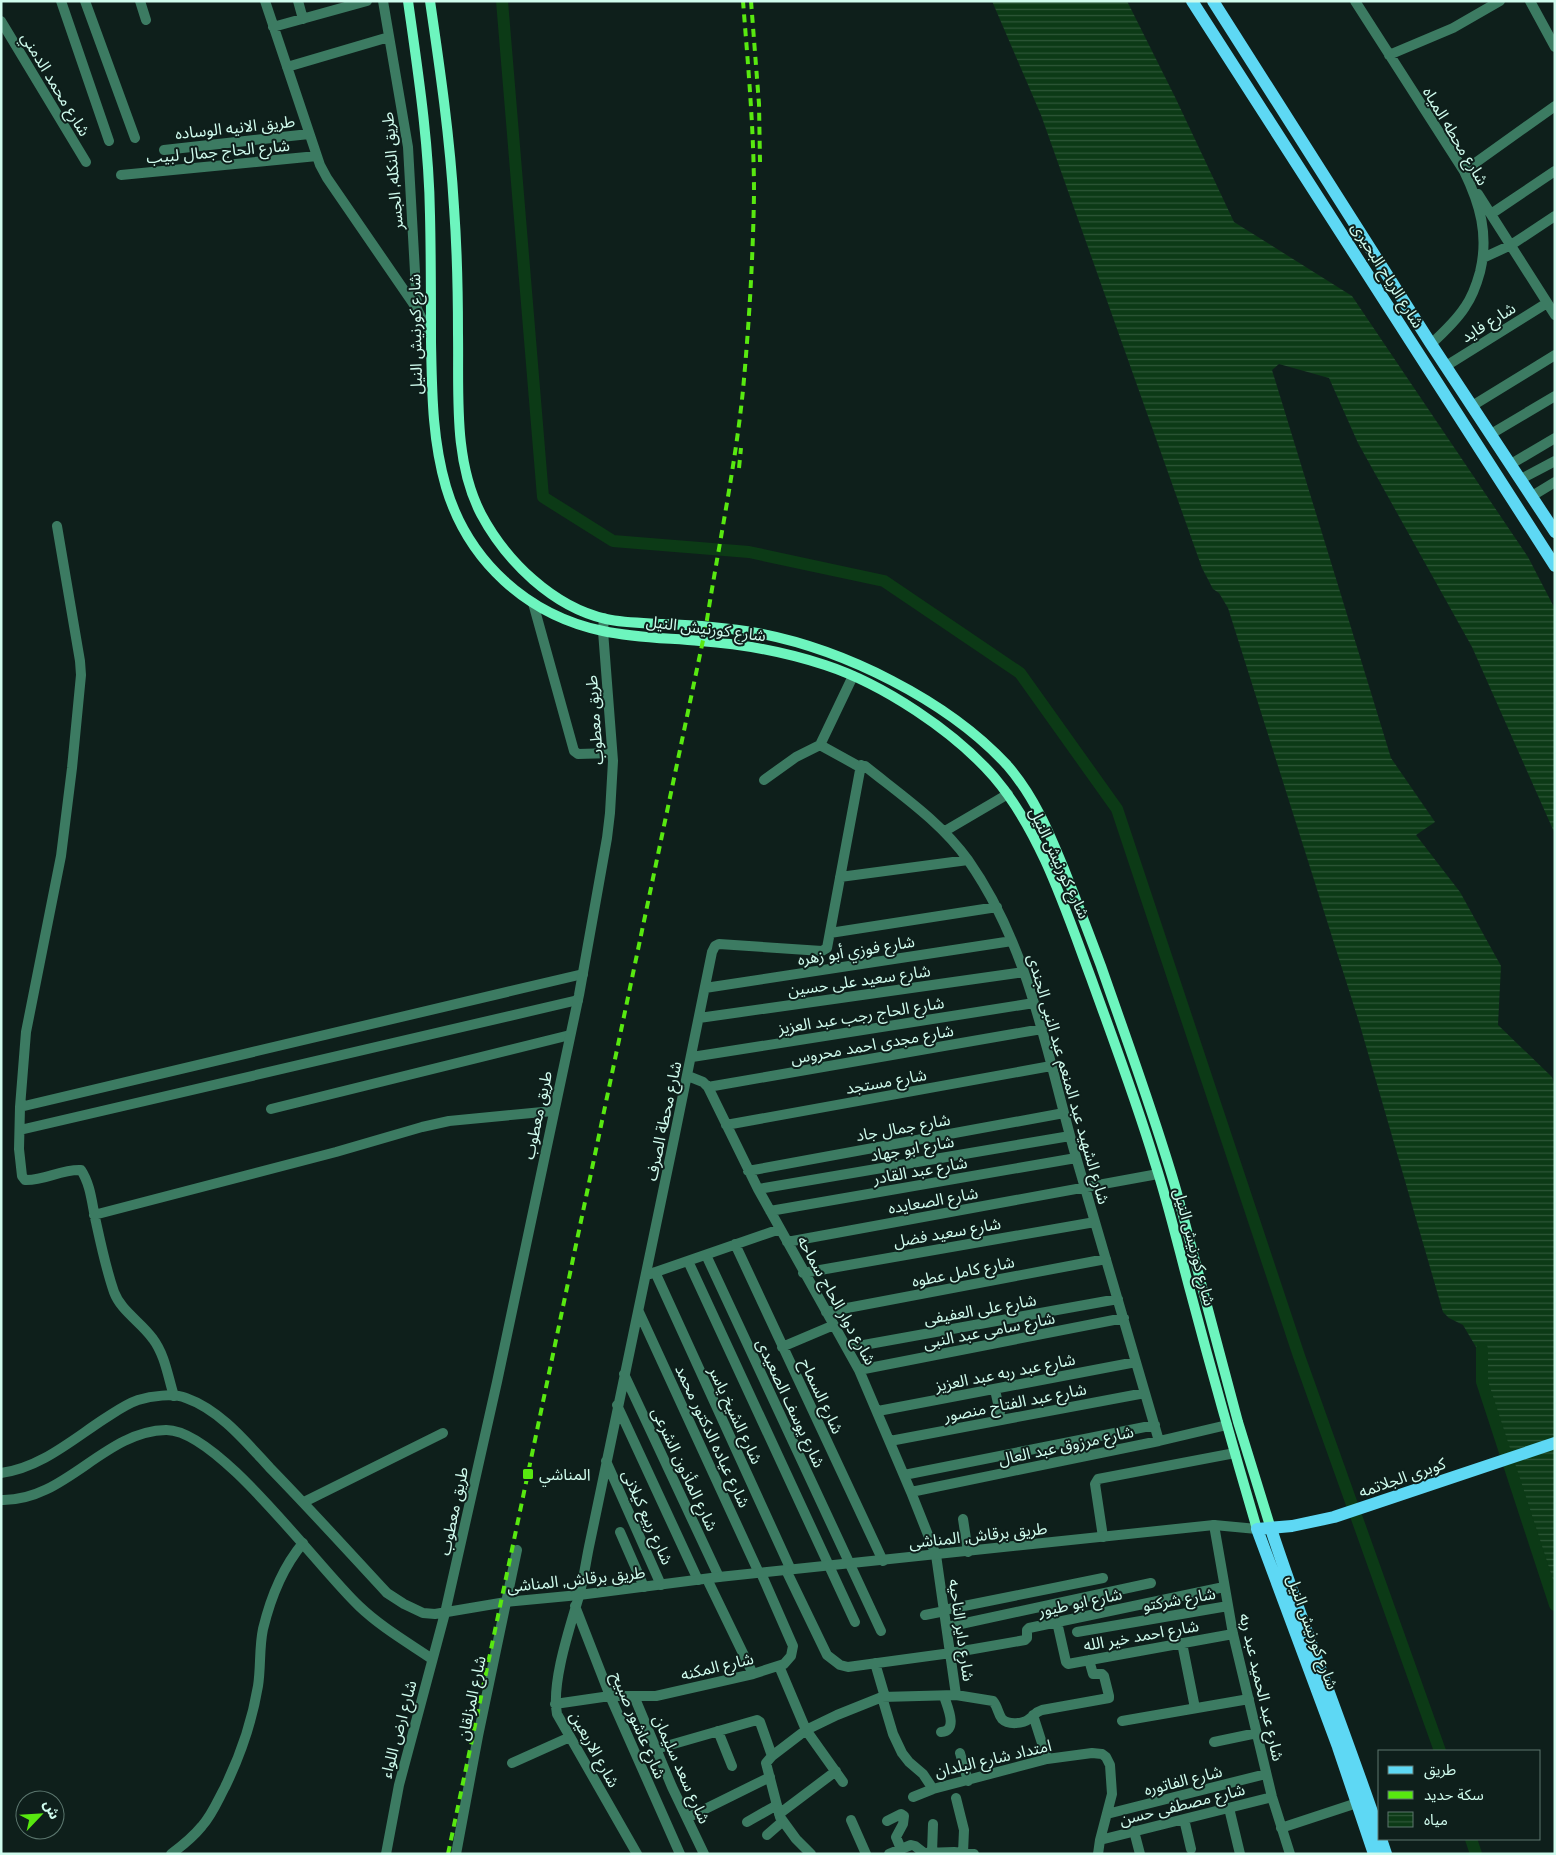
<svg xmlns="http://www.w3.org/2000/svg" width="1556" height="1855" viewBox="0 0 1556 1855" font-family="'Nunito Sans','Noto Sans Arabic',sans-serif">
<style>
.water{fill:url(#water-rules)}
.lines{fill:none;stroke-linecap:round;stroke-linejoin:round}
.canal{stroke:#0c3a16;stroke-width:12}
.minor{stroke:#3c7b62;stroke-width:10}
.tertiary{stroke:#3c7b62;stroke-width:10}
.secondary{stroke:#6df5be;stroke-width:10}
.primary{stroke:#5ed8f4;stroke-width:12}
.rail{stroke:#58e810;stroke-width:4;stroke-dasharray:8 6;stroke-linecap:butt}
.poi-dot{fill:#58e810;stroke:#0e1f1b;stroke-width:2}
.labels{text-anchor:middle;stroke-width:4;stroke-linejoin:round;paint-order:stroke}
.street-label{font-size:16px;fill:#d0fcee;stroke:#0e1f1b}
.poi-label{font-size:16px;fill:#d0fcee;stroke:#0e1f1b;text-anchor:start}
</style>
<defs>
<pattern id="water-rules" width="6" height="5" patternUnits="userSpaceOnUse" patternTransform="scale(1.25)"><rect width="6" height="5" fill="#0c3a16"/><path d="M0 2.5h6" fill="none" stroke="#2e5738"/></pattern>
</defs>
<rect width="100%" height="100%" fill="#0e1f1b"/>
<path class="water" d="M 992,1 L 1127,1 L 1175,97 L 1234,222 L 1352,296 L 1528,557 L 1555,609 L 1555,834 L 1472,647 L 1358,443 L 1329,378 L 1279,364 L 1272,370 L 1391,758 L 1435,822 L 1416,835 L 1460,892 L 1501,966 L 1498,1025 L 1552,1077 L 1555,1086 L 1555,1587 L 1476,1347 L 1463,1325 L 1449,1318 L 1443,1312 L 1359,1022 L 1228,608 L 1219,593 L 1213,589 L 1202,568 L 1041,115 Z"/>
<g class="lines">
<path class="canal" d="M 502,1 L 543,497 L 613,541 L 749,552 L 884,581 L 1020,673 L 1117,809 L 1299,1356 L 1440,1751
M 1482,1349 L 1482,1382 L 1555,1605
M 1471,1839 L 1476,1854"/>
<path class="minor" d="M 61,1 L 109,141
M 85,1 L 135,138
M 140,1 L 146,20
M 265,1 L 320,165 L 327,178 L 417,309 L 431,337
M 298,1 L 303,19
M 383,1 L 408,147 L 417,308
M 1355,1 L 1464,171 C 1480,204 1489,235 1480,272 C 1477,283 1472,297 1465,307 C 1456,321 1443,333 1431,344
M 1530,1 L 1555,47
M 1,21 L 86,162
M 273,27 L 367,1
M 1389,55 L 1453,28 L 1500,1
M 287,67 L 389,37
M 164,150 L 309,134
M 121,175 L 317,156
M 1467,177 L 1464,171 L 1555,106
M 1478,194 L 1555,315
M 1491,214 L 1555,171
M 1483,258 L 1511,245 L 1555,216
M 1446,366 L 1547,303
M 1472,406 L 1555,355
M 1491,434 L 1555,396
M 1511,464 L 1555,438
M 1521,479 L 1555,461
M 1532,496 L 1555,482
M 57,526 L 80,661 L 81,675 L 72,768 L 61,856 L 26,1032 L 20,1107 L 19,1149 L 22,1176 L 25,1180 C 44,1181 61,1169 81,1170 C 91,1185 92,1205 96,1222 C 101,1245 106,1269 114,1292 C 121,1311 141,1322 153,1339 C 165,1355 168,1377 174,1396
M 533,603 L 574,751 L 578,754 L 612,753
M 820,745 L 858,766 L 865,766 C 901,795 941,822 968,860 C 1030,948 1047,1056 1076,1157 C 1103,1252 1132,1346 1159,1441
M 764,780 L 796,757 L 820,745 L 853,676
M 945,831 L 1008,794
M 840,877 L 968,860
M 830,933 L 997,907
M 705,988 L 1012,941
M 699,1018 L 1024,972
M 692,1057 L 1034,1003
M 688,1076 L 703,1082 L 708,1087 L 758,1189 L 859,1370 L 911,1492 L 936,1555 L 956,1695 L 882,1697 L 837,1715 L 806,1730 L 772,1756 L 766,1763 L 780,1817 L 796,1839 L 811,1854
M 708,1087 L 1042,1029
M 20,1107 L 583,974
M 271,1109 L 570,1035
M 726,1125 L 1051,1066
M 20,1130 L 578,1000
M 748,1171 L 1064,1113
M 758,1189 L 1070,1136
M 770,1211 L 1076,1158
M 94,1215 L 336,1152 L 422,1127 L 449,1121 L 553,1111
M 787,1242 L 1158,1174
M 735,1244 L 883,1561
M 706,1255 L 881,1631
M 688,1261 L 855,1622
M 655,1272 L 791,1570
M 803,1273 L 1095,1222
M 650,1274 L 780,1229
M 639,1312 L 759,1573
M 826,1312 L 1106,1259
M 782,1347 L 834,1325
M 847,1348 L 1118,1299
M 859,1370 L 1124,1318
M 624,1374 L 719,1577
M 995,1390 L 1000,1412
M 617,1405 L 698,1580
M 878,1411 L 1136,1362
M 890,1441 L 1145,1393
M 606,1461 L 661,1585
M 904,1475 L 1155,1425
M 911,1492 L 1159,1441 L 1227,1425
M 304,1502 L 443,1433
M 963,1519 L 968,1552
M 1214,1525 L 1233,1634 L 1272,1797 L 1290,1854
M 620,1532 L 644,1587
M 1103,1537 L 1095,1484 L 1098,1479 L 1235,1453
M 786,1570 L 827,1655 L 840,1665 L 848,1667 L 951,1653 L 1025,1640 L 1027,1638 L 1027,1630 L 1029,1628 L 1224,1587
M 707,1579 L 753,1674
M 575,1606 L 610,1696 L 680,1854
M 944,1610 L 1103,1578
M 925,1615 L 945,1611
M 1057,1622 L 1066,1662 L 1068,1664 L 1233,1634
M 947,1627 L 1151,1583
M 1077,1632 L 1228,1606
M 1182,1643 L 1195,1708
M 875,1663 L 885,1697
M 779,1666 L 806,1730 L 843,1782
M 956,1695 L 993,1701 C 998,1707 998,1714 1002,1719 C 1008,1725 1023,1724 1029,1719 C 1034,1716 1035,1712 1042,1710 L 1109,1698 L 1109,1696 L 1104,1676 L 1102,1674 L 1093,1674 L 1089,1660
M 634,1696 L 672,1787 L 704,1854
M 882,1697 L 893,1734 L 902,1753 L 909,1762 L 923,1774 L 933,1789 L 1047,1759 L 1092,1753 L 1102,1754 L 1106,1757 L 1110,1765 L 1112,1794 L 1100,1840 L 1098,1854
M 555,1704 L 610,1696 L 656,1696 L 753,1674 L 784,1664 L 791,1656 L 793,1646 L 761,1573
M 1033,1715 L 1047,1759
M 1122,1721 L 1249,1699
M 718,1731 L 732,1766
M 941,1732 C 959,1731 947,1706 944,1696
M 1214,1742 L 1257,1733
M 656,1749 L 757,1720 L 760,1722 L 772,1756
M 960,1753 L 968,1781
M 512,1763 L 570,1737
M 913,1797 L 933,1789
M 956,1798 L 964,1830 L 963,1853
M 1229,1808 L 1240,1854
M 779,1814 L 836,1771
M 1107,1814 L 1266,1774
M 687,1818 L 770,1777
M 1184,1819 L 1191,1849
M 851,1820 L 866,1854
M 887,1821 L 901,1814 L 904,1816 L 903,1824 L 896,1837 L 901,1849
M 747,1822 L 777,1805
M 1281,1828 L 1357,1803
M 1134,1831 L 1140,1854
M 767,1835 L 783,1821
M 1100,1840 L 1272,1797
M 932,1853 L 933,1824
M 171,1854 C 182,1846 193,1837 202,1826 C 212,1815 218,1800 225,1787 C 241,1754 252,1722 258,1686 C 261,1667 259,1648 263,1629 C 270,1600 283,1567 303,1543
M 456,1854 L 478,1736 L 517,1550
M 637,1854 L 557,1714 C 551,1683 570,1627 579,1596 C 584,1578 586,1560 590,1542 C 630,1345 673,1149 712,952 L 715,946 L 719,944 L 822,951 L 827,948 L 861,765
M 889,1854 L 911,1845 L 915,1846 L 924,1853 L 954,1852 L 974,1854"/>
<path class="tertiary" d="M 1,1473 C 40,1468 72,1440 104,1419 C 115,1412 126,1404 138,1400 C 151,1396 173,1393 186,1398 C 220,1410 246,1442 270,1468 C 310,1509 348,1551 387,1593 L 404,1604 L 423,1613 L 435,1614 L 506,1602 L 579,1595 L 719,1577 L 1214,1525 L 1257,1529
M 1,1500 C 65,1502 104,1431 166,1430 C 218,1429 319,1569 359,1606 C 381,1627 407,1642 432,1659
M 386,1854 L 399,1785 L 445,1613 L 497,1382 L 579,995 L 607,838 L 610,813 L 613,761 L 603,631 L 604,618"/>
<path class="secondary" d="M 408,1 C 418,72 429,143 430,215 C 431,257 431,299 431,342 C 432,391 432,439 446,487 C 468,561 527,615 603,631 C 635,638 668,638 700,641 C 742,644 785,652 825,665 C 883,684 954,731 994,777 C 1041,832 1066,911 1091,978 C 1113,1039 1136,1100 1155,1163 C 1169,1206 1179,1250 1191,1294 C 1212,1373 1234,1451 1257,1529
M 430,1 C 440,69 450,138 454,207 C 457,249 458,292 458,334 C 459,394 453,460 481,514 C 506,561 553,607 606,619 C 624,623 643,623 662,624 C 694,625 725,627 757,633 C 843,649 947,700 1007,765 C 1034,796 1049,832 1064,869 C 1077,902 1089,934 1101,966 C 1127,1041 1155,1116 1177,1193 L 1238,1422 L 1271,1529"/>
<path class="primary" d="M 1192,1 L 1555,566
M 1213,1 L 1431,344 L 1555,532
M 1271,1529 C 1305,1632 1345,1732 1380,1835
M 1381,1839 L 1386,1854
M 1374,1854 L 1338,1747 L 1257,1529 L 1292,1526 L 1334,1517 L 1555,1443"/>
<path class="rail" d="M 751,1 L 759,104 L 760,162
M 739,468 L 741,448
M 448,1854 L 706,626 C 718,548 735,469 743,390 C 749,325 753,259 754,194 C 754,130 748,65 743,1"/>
</g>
<rect class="poi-dot" x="522" y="1468" width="12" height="12" rx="2.5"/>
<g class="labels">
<g class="street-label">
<text transform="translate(56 84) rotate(59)" y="6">شارع محمد الدمني</text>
<text transform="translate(235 127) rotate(-6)" y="6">طريق الانيه الوساده</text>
<text transform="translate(1456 136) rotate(59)" y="6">شارع محطه المياه</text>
<text transform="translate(218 151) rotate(-5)" y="6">شارع الحاج جمال لبيب</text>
<text transform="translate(392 171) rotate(-95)" y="6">طريق النكله, الجسر</text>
<text transform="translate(1388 275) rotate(58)" y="6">شارع الرياح البحيرى</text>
<text transform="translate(1488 322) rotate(-32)" y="6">شارع فايد</text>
<text transform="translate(415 334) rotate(-91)" y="6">شارع كورنيش النيل</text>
<text transform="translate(706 628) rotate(7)" y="6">شارع كورنيش النيل</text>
<text transform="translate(594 720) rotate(-94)" y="6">طريق معطوب</text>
<text transform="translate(1060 863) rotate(65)" y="6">شارع كورنيش النيل</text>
<text transform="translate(856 950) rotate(-9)" y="6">شارع فوزي أبو زهره</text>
<text transform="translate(859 980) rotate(-8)" y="6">شارع سعيد على حسين</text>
<text transform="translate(861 1015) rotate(-9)" y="6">شارع الحاج رجب عبد العزيز</text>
<text transform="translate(872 1044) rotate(-10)" y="6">شارع مجدى احمد محروس</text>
<text transform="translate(1069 1079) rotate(74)" y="6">شارع الشهيد عبد المنعم عبد النبى الجندى</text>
<text transform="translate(886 1081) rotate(-10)" y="6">شارع مستجد</text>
<text transform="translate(537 1115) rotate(-78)" y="6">طريق معطوب</text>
<text transform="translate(663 1121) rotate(-78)" y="6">شارع محطة الصرف</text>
<text transform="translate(903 1127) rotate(-10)" y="6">شارع جمال جاد</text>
<text transform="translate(912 1148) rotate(-10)" y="6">شارع ابو جهاد</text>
<text transform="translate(920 1170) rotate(-10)" y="6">شارع عبد القادر</text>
<text transform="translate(933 1200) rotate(-10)" y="6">شارع الصعايده</text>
<text transform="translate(947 1232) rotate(-10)" y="6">شارع سعيد فضل</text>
<text transform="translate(1195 1247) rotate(75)" y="6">شارع كورنيش النيل</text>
<text transform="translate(963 1271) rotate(-11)" y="6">شارع كامل عطوه</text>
<text transform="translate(837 1300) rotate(61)" y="6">شارع دوار الحاج سماحه</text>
<text transform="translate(980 1309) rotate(-10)" y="6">شارع على العفيفى</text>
<text transform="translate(989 1330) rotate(-11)" y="6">شارع سامى عبد النبى</text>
<text transform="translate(1005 1372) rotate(-11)" y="6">شارع عبد ربه عبد العزيز</text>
<text transform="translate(822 1396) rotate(65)" y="6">شارع السماح</text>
<text transform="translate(1015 1402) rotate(-11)" y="6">شارع عبد الفتاح منصور</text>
<text transform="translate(791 1403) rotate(65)" y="6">شارع يوسف الصعيدى</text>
<text transform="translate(736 1415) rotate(65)" y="6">شارع الشيخ ياسر</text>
<text transform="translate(713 1436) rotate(65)" y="6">شارع عياده الدكتور محمد</text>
<text transform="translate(1066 1445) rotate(-12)" y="6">شارع مرزوق عبد العال</text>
<text transform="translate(685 1469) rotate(65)" y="6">شارع المأذون الشرعى</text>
<text transform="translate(1402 1477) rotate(-19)" y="6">كوبرى الجلاتمه</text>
<text transform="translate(453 1511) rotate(-78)" y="6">طريق معطوب</text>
<text transform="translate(648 1517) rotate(66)" y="6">شارع ربيع كيلانى</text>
<text transform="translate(978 1535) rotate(-6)" y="6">طريق برقاش, المناشى</text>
<text transform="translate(576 1579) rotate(-6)" y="6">طريق برقاش, المناشى</text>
<text transform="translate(1179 1599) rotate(-10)" y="6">شارع شركتو</text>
<text transform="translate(1080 1602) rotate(-12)" y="6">شارع ابو طيور</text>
<text transform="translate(962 1630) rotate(82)" y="6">شارع داير الناحيه</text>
<text transform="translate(1313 1632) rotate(70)" y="6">شارع كورنيش النيل</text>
<text transform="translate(1141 1635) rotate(-10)" y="6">شارع احمد خير الله</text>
<text transform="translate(717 1666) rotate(-13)" y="6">شارع المكنه</text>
<text transform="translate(1262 1687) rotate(77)" y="6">شارع عبد الحميد عبد ربه</text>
<text transform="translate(471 1698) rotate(-78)" y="6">شارع المزلقان</text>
<text transform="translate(639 1725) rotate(67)" y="6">شارع عاشور صبيح</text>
<text transform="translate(398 1729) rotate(-75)" y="6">شارع ارض اللواء</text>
<text transform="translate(595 1749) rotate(61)" y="6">شارع الاربعين</text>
<text transform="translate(993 1758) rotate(-13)" y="6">امتداد شارع البلدان</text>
<text transform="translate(682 1769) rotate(66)" y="6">شارع سعد سليمان</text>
<text transform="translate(1183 1780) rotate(-14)" y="6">شارع الفاتوره</text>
<text transform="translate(1182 1804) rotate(-14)" y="6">شارع مصطفى حسن</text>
</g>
<g class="poi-label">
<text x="539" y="1480">المناشي</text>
</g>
</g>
<rect width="1556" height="1855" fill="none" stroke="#d0fcee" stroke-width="5"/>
<rect x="1378" y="1750" width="162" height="90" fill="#0e1f1b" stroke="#5c776f"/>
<rect x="1388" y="1766" width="25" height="8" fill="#5ed8f4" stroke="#5c776f"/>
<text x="1424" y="1775" font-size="15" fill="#d0fcee">طريق</text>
<rect x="1388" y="1791" width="25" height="8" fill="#58e810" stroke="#5c776f"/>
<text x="1424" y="1800" font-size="15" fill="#d0fcee">سكة حديد</text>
<rect x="1388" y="1812" width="25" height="15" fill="url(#water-rules)" stroke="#5c776f"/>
<text x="1424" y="1825" font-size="15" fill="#d0fcee">مياه</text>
<g transform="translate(40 1815) rotate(65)"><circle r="24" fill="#0e1f1b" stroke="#5c776f"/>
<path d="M0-4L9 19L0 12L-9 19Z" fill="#58e810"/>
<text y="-8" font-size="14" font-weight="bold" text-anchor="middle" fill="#d0fcee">ش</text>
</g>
</svg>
